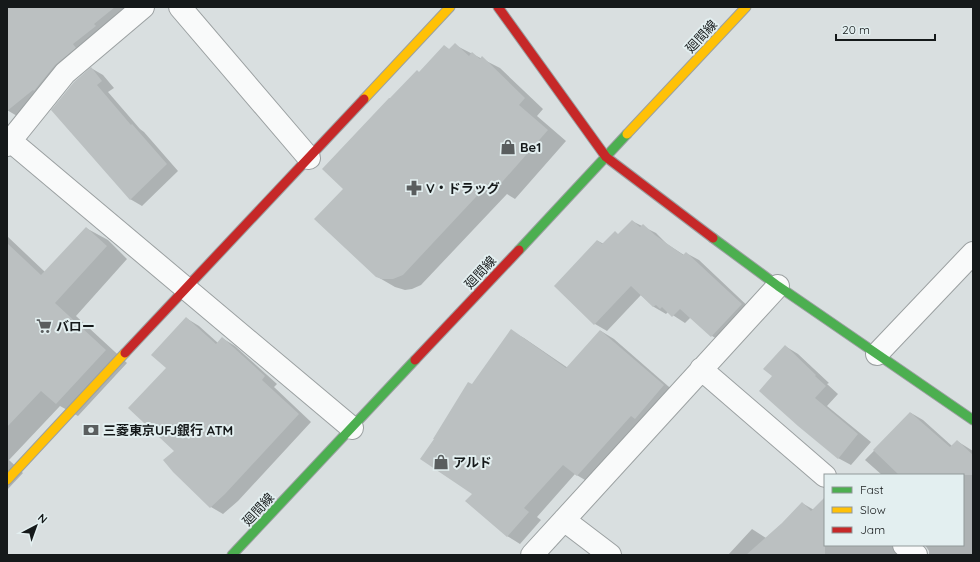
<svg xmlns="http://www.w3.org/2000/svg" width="980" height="562" viewBox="0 0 980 562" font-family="Quicksand,'Noto Sans JP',sans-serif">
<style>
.shadow{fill:#0003}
.building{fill:#bbc0c1}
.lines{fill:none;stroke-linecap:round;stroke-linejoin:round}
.street-casing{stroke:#9ba0a1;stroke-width:24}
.fast-casing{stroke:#9ba0a1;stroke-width:11}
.slow-casing{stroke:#9ba0a1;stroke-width:11}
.jam-casing{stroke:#9ba0a1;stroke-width:11}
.street{stroke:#f9fafa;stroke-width:22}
.fast{stroke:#4caf50;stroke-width:9}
.slow{stroke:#ffc107;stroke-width:9}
.jam{stroke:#c62828;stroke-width:9}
.labels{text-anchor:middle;stroke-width:4;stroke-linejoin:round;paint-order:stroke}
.street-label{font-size:13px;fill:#15191a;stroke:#e3eff0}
.poi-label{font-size:13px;font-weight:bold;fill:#15191a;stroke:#e3eff0;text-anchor:start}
</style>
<rect width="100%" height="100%" fill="#d9dfe0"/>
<path class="shadow" d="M 7,7 L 128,7 L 22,119 L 7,110 Z
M 455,45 L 500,68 L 543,109 L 537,116 L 566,141 L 515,199 L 507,194 L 421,285 L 412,289 L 405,290 L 395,287 L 376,276 L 345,189 L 420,73 L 444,46 L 450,50 Z
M 91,68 L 103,75 L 114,88 L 108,92 L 140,129 L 144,132 L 178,171 L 142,206 L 130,199 Z
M 632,221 L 656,233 L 667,244 L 684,255 L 686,253 L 699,260 L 754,312 L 724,343 L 712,336 L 691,317 L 685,323 L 668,312 L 666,314 L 654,307 L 641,295 L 607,331 L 595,324 L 598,241 L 604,244 L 619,235 Z
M 86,228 L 108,240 L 127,259 L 76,316 L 127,363 L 78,416 L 60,406 L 9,460 L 23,473 L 7,490 L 7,236 L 45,272 Z
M 186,318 L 199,326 L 218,343 L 222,338 L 235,346 L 277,384 L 274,387 L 311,422 L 238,501 L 223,514 L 211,507 L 175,451 L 167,368 Z
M 511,331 L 524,338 L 568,368 L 601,331 L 614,339 L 676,393 L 590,483 L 575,474 L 537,517 L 541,520 L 520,544 L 507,536 L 474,494 L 472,386 Z
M 785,346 L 798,354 L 829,383 L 827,384 L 838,394 L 827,406 L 871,442 L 851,465 L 838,458 L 774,376 Z
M 911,413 L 923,420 L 952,446 L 957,441 L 973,451 L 973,555 L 929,555 L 929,551 L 925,545 L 963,545 L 963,475 L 882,475 L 865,460 Z
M 825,500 L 825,545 L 907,545 L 905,555 L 728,555 L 752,529 L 766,538 L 783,523 L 802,503 L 814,510 Z"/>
<path class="building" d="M 7,7 L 115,7 L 94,24 L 96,26 L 73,44 L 76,48 L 55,65 L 34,91 L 33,90 L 7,111 Z
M 455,43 L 469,56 L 472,52 L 480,59 L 482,56 L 525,98 L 519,105 L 548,130 L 496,189 L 489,183 L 403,275 L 393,279 L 382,279 L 376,277 L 314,219 L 343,189 L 322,169 L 389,98 L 390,98 L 417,70 L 419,72 L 444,45 L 449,49 Z
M 91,67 L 102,81 L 97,85 L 131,125 L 132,124 L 167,164 L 130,200 L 51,110 L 74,82 Z
M 632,220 L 640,227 L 643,224 L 655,235 L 683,255 L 686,252 L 742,304 L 711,337 L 680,309 L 672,317 L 662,307 L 660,309 L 656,305 L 653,307 L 631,286 L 594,325 L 554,286 L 597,240 L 602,244 L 615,231 L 618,234 Z
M 86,227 L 107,246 L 55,303 L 106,350 L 56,404 L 41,391 L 7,427 L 7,243 L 41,275 Z
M 186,317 L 216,344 L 222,337 L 265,376 L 262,380 L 299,414 L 225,494 L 210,508 L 173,472 L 163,460 L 174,451 L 128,408 L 166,368 L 151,355 Z
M 511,329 L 566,368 L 600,330 L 664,385 L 635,419 L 631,416 L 577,476 L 563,465 L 524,508 L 529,512 L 507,537 L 465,501 L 472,494 L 420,459 L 434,439 L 433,439 L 468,382 L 472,384 Z
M 785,345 L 816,375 L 815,376 L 826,386 L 815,398 L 858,434 L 838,459 L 798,426 L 759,391 L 772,376 L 763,369 Z
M 910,412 L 950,447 L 957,440 L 973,455 L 973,475 L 899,475 L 873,450 Z
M 825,497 L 825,555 L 746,555 L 782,523 L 802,502 L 811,511 Z"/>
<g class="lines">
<defs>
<path id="street" d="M 180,7 L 309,158
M 7,138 L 352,428
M 7,145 L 65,73 L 143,7
M 877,354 L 973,253
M 701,369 L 825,476
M 564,520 L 610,555
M 904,545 L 916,555
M 532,555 L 778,286"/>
<path id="fast" d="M 713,238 L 778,286 L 973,420
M 519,250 L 627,134
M 232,555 L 415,360"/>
<path id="slow" d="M 364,99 L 450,7
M 627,134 L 746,7
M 7,480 L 125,353"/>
<path id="jam" d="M 498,7 L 606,157 L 713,238
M 125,353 L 364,99
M 415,360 L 519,250"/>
</defs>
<use href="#street" class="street-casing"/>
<use href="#fast" class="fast-casing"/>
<use href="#slow" class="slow-casing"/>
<use href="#jam" class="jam-casing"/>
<use href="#street" class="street"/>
<use href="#fast" class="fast"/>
<use href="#slow" class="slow"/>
<use href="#jam" class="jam"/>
</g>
<defs>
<symbol id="shop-bare" viewBox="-9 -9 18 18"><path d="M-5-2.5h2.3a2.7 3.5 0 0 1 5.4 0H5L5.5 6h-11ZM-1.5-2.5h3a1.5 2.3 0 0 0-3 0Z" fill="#5a5e5f" stroke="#e3eff0" stroke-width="2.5" paint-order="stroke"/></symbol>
<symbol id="pharmacy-bare" viewBox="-9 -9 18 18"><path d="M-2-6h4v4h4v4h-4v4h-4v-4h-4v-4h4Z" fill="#5a5e5f" stroke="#e3eff0" stroke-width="2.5" paint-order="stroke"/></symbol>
<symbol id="supermarket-bare" viewBox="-9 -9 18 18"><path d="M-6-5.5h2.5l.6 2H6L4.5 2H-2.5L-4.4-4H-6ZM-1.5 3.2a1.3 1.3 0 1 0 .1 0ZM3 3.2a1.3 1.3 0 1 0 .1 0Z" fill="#5a5e5f" stroke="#e3eff0" stroke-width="2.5" paint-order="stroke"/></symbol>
<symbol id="bank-bare" viewBox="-9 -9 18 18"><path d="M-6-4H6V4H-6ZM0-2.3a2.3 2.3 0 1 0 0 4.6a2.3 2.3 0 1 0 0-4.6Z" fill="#5a5e5f" stroke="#e3eff0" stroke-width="2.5" paint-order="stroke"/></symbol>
</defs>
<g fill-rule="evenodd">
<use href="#shop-bare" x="497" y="136" width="22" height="22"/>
<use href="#pharmacy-bare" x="403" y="177" width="22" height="22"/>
<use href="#supermarket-bare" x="33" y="315" width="22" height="22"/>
<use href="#bank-bare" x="80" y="419" width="22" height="22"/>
<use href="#shop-bare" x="430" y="451" width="22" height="22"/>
</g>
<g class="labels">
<g class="street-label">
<text transform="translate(701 36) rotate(-47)" y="5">廻間線</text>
<text transform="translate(480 272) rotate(-47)" y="5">廻間線</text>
<text transform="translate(258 509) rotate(-47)" y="5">廻間線</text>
</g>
<g class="poi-label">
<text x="520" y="152">Be1</text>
<text x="426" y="193">V・ドラッグ</text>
<text x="56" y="331">バロー</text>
<text x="103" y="435">三菱東京UFJ銀行 ATM</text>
<text x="453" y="467">アルド</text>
</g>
</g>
<rect width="980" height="562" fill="none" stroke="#15191a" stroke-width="16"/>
<rect x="824" y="474" width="140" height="72" fill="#e3eff0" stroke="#91999a"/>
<rect x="832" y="487" width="20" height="6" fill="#4caf50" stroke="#91999a"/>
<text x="860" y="494" font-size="12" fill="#15191a">Fast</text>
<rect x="832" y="507" width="20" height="6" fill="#ffc107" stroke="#91999a"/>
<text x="860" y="514" font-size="12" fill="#15191a">Slow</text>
<rect x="832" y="527" width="20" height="6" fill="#c62828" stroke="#91999a"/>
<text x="860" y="534" font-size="12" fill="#15191a">Jam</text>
<g transform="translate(36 526) rotate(41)" stroke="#e3eff0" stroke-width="3" paint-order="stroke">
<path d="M0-3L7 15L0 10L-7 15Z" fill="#15191a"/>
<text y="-6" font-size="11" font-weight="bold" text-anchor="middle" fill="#15191a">N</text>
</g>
<path d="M836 34v6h99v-6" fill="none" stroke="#15191a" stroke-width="2"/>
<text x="842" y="34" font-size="12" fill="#15191a" stroke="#e3eff0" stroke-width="3" paint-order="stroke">20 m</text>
</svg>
